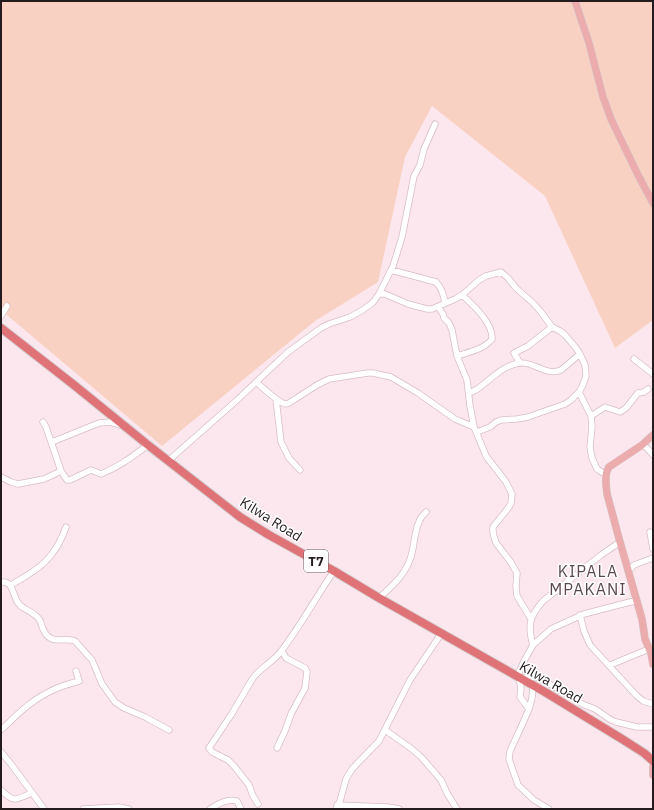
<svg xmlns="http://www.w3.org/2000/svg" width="654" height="810" viewBox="0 0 654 810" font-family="'IBM Plex Sans',sans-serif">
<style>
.green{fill:#f8d1c3}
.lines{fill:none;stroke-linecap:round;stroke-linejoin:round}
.minor-casing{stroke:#d7bdc5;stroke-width:7}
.major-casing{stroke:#d3d1d2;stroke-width:8}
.highway-casing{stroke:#d3d1d2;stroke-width:10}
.minor{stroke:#fff;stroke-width:5.5}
.major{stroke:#ecabad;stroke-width:7}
.highway{stroke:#e07377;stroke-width:8}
.labels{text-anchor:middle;stroke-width:3;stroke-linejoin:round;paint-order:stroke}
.shield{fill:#fff;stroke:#665f62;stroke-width:1}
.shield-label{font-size:13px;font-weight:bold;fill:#241b1e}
.street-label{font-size:14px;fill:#241b1e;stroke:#fff}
.quarter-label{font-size:16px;letter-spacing:1px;fill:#5d484f;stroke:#fff}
</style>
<rect width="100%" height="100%" fill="#fde7ee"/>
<path class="green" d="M 1,1 L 653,1 L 653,320 L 615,348 L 545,196 L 432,106 L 405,157 L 378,282 L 315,321 L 162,446 L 1,310 Z"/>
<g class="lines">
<defs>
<path id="minor" d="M 391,270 L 436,282 C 441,287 444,296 445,303
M 379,294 L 385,294 L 408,304 L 427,309 L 432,309 L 455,299 L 462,295 L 479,280 L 486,276 L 501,272 L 508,278 L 516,288 L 533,303 L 541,312 L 552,327 L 560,331 L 565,335 L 576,348 L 580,354 L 585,365 L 586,376 L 582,387 L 579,392 L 571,400 L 565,404 L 528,417 L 517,419 L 501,420 L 496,422 L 490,427 L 477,432
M 438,307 L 443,314 L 444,318 L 449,323 L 452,330 L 457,356 L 467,380 L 470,406 L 474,427 L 484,451 L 486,456 L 506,482 L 512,494 L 511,503 L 509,507 L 493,527 L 493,533 L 496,543 L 510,561 L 517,573 L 516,586 L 517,596 L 531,619
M 1,316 L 7,306
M 457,356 C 469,352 485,349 492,339 C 493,323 474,306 462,295
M 634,359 L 653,374
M 520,363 L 514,353 L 528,346 L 552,327
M 256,382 C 262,387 280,404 286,404 C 287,404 288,404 289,403 L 317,385 L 329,379 L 368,373 L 373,373 L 391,377 L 418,393 L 455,419 L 474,427
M 579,392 L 591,416 L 592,427 L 590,447 L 592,458 L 597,469 L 606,475
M 469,393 C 473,391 477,390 480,387 C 492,378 503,366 519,363 C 534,361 547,377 561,370 L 580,354
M 276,399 L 281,442 L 289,458 L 300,470
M 591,416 L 605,407 L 620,412 L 626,408 L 638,393 L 644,392 L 648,389
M 43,422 L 46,427 L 61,471 L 67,480 L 70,480 L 91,470 L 101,474 C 119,467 133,456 148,445
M 52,442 L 99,423 L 110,422 L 121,425
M 642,445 L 647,448 L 653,455
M 168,461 L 236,401 L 288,352 L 321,328 L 329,324 L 350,317 L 361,311 L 371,304 L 374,301 L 379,294 L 393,266 L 402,237 L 414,176 L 420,165 L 424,149 L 435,124
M 1,477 L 11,482 L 18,484 L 44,479 L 61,471
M 650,532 L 653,549
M 628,571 L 634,565 L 653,558
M 1,582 L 5,582 L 9,584 C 14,590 14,598 19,604 C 24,610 34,612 39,619 C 43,625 42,633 50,638 C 58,642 67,638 75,641 L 92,660 L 102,684 L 115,702 L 124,708 L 145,717 L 169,730
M 11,585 C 39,569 55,559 66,527
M 379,598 C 390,588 403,577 409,562 C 415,549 413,535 419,522 C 420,518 423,515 426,512
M 580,615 L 584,631 L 590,645 L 636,695 L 643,701 L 653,704
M 533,645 C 527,625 530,616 543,601 L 601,555 L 620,542
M 610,665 L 649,649
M 517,677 L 524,661 L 533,645 L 551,629 L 584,614 L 630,602 L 637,601
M 533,686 L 532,698 L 529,709 L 522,725 L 510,751 L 509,759 L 518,785 L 534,800 L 549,809
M 529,709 L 520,697 L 521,688 L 519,678 L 535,677 L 540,678 L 559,690 L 573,696 L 582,704 L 595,709 L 611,720 L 616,722 L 637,727 L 653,727
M 1,730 C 15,717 29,702 47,693 C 57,687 68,684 79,681 L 76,671
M 385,730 L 412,749 L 422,758 L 441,780 L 448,795 L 457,809
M 277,748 L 285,731 L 291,714 L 305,688 L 307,672 L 305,668 L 286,658 L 282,651
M 1,752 L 11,764 L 44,809
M 1,790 C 15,804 16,799 32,793
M 258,804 L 253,796 L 249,785 L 234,766 L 228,760 L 212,752 L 209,748 L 231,715 L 253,678 C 261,667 275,661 282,650 C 301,625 316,597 334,571
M 337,805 L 388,807 L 399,809
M 83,809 L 119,807 L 129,809
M 210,809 C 218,804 228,798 237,801 L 241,809
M 336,809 L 340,801 L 346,779 L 352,769 L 379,741 L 410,680 L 441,634"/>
<path id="major" d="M 575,1 L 589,43 L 603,97 L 611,119 L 638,175 L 653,203
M 653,435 L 642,445 L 609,467 L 607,471 L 606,475 L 606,484 L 607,494 L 620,542 L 642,619 L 645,639 L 651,653 L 653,664
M 653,767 L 653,775"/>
<path id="highway" d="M 1,328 L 74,385 L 148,445 L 240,517 L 269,535 L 334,571 L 379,598 L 545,692 L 622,739 L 644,753 L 653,761"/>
</defs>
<use href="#minor" class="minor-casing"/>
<use href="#major" class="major-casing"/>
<use href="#highway" class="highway-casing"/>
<use href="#minor" class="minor"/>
<use href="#major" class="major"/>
<use href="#highway" class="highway"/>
</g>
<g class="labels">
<rect class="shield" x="304" y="550" width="24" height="22" rx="3"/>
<g class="shield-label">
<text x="316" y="566">T7</text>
</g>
<g class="street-label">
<text transform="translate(271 519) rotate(32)" y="5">Kilwa Road</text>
<text transform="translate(551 682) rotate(30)" y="5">Kilwa Road</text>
</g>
<g class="quarter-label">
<text x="588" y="577">KIPALA<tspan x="588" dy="18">MPAKANI</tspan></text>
</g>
</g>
<rect width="654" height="810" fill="none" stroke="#241b1e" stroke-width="4"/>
</svg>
